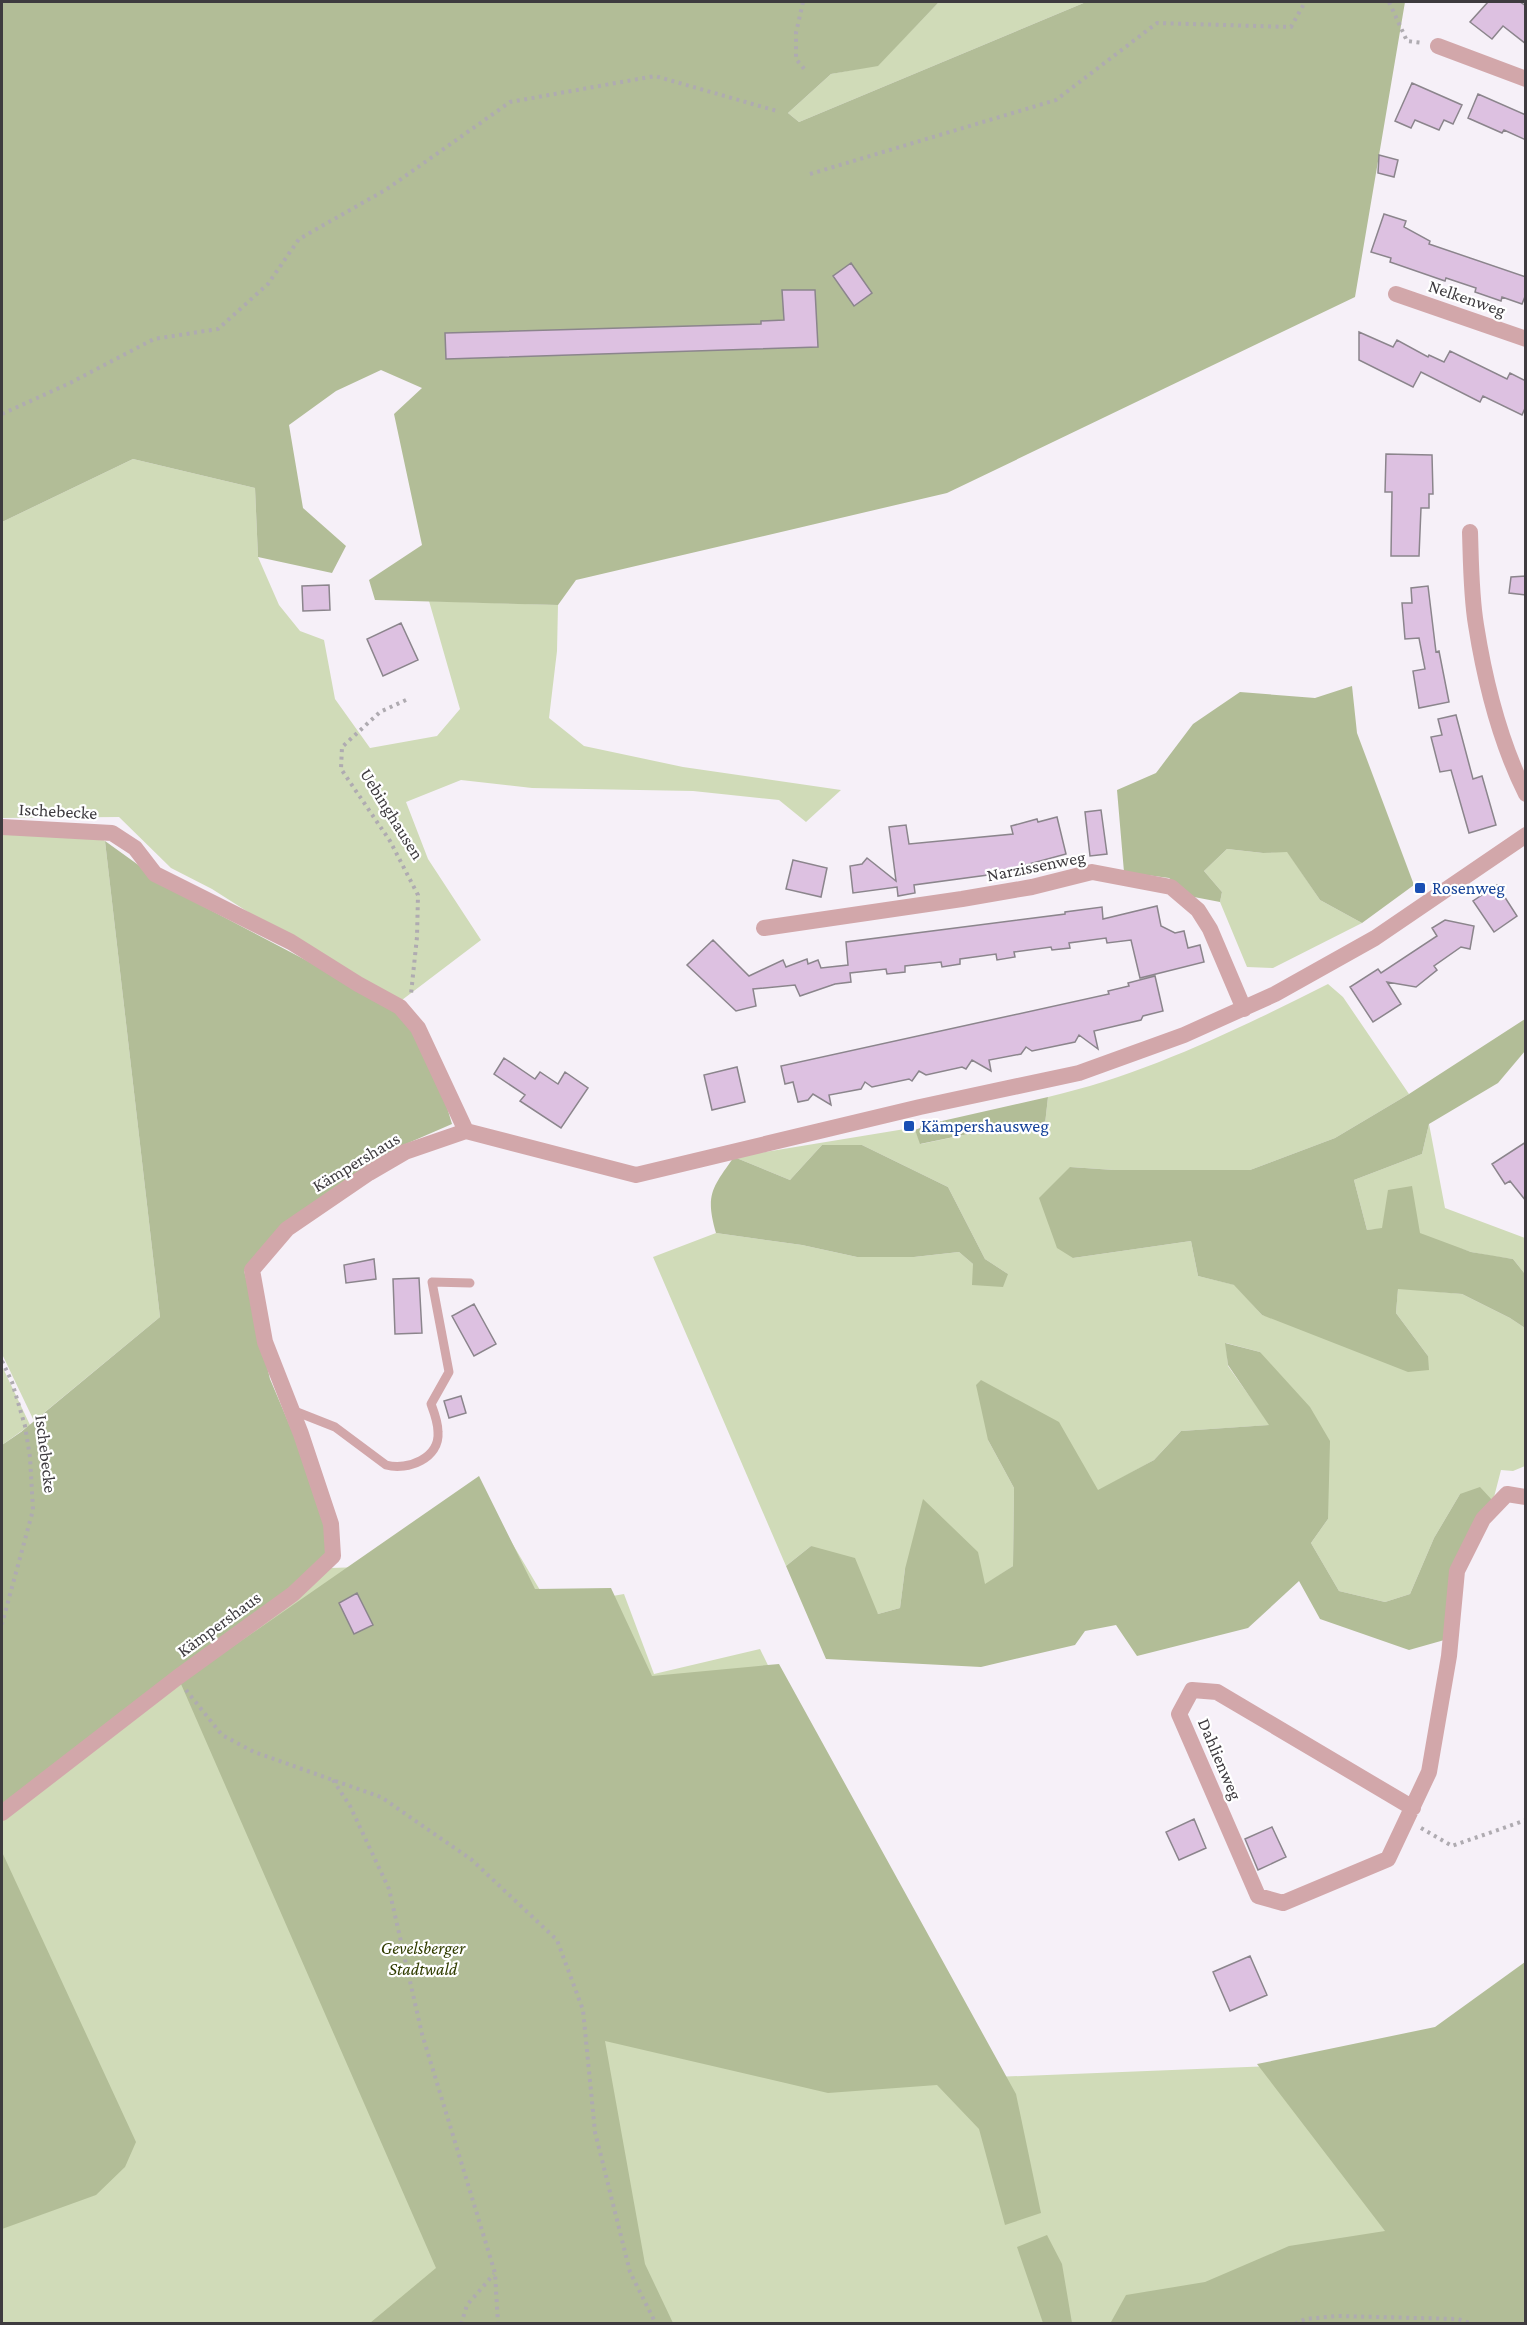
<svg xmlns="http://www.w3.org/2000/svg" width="1527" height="2325" viewBox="0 0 1527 2325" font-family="'Crimson Pro',serif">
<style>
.green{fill:#d0dbb8}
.forest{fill:#b2bd97}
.building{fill:#ddc1e1;stroke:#8b858c;stroke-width:1.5}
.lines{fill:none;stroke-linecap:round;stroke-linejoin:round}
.path{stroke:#afabb1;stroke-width:4;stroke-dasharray:3 4.5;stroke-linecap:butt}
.service{stroke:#d2a7aa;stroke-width:9}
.minor{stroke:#d2a7aa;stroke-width:16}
.transit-dot{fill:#1a4fb4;stroke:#fff;stroke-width:2}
.labels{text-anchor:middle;stroke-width:4.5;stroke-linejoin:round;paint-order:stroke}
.street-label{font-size:18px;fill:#3e3b3f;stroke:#fff}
.transit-label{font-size:18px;fill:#164399;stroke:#fff;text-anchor:start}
.park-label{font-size:18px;font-style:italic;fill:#313d00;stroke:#fff}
</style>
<rect width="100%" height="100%" fill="#f6f0f8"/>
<path class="green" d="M 939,2 L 1086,2 L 799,122 L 788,113 L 831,74 L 878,65 Z
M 133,459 L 255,488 L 258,557 L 279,605 L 300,631 L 324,640 L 335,699 L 370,748 L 437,736 L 460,709 L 429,601 L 558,605 L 557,651 L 549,718 L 584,746 L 683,767 L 841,790 L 806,822 L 779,800 L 693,791 L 532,788 L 461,780 L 406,802 L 428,859 L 481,940 L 398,1003 L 338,969 L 212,889 L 171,868 L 119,817 L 2,818 L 2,522 Z
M 2,831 L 96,836 L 105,841 L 160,1317 L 34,1421 L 2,1354 Z
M 1227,849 L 1263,853 L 1287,851 L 1320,900 L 1362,923 L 1273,968 L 1247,967 L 1220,902 L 1222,892 L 1204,871 Z
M 1328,984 L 1343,997 L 1409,1094 L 1335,1138 L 1250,1170 L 1114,1170 L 1070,1167 L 1073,1258 L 1191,1241 L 1198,1276 L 1235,1285 L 1262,1315 L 1428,1356 L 1396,1313 L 1398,1288 L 1462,1294 L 1510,1318 L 1525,1328 L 1525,1466 L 1513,1471 L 1501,1470 L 1493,1501 L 1460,1494 L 1434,1538 L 1410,1594 L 1385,1602 L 1339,1591 L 1311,1543 L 1328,1519 L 1260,1352 L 1226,1343 L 1228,1366 L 1270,1425 L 1181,1431 L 1154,1460 L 1098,1491 L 988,1440 L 1014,1488 L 1013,1566 L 985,1585 L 905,1569 L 900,1608 L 878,1614 L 811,1546 L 786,1566 L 653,1257 L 716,1233 L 802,1245 L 857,1257 L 914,1257 L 959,1252 L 973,1264 L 1008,1274 L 985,1259 L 948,1187 L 862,1145 L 822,1145 L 790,1180 L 734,1157 L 911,1128 L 911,1130 L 915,1130 L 921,1144 L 1002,1127 L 1045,1124 L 1048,1097 C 1147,1074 1238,1029 1328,984 Z
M 1429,1124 L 1445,1208 L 1525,1238 L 1525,1274 L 1513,1259 C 1499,1257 1485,1255 1471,1252 C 1433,1241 1409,1225 1367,1230 L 1354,1180 L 1422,1154 Z
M 2,1366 L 30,1425 L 2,1445 Z
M 493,1511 L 550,1607 L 624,1594 L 654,1674 L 760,1649 L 970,2078 L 1274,2066 L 1525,2323 L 2,2324 L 2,1820 L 331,1568 L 360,1567 Z"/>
<path class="forest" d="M 2,2 L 939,2 L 878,66 L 831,74 L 788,113 L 799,122 L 1086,2 L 1405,2 L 1355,297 L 947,493 L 576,580 L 558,605 L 375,600 L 369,580 L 422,545 L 394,414 L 422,388 L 381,370 L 336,391 L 289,425 L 303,508 L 346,546 L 332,573 L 258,557 L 255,488 L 133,459 L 2,522 Z
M 1352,686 L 1357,733 L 1414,885 L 1362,923 L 1320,900 L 1287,852 L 1263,853 L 1227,849 L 1204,871 L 1222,892 L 1220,902 L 1194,897 L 1169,878 L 1124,872 L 1117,790 L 1156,773 L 1193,724 L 1240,692 L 1315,698 Z
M 105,841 L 176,892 L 317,966 L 395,1010 L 415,1033 L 443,1094 L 452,1124 L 399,1147 L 287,1222 L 244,1270 L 270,1379 L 301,1452 L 327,1523 L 327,1554 L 313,1572 L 2,1805 L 2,1445 L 21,1432 L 160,1317 Z
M 1525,1019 L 1525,1051 L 1498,1083 L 1429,1124 L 1422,1154 L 1354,1180 L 1367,1230 L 1382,1228 L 1388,1190 L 1412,1186 L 1420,1233 L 1471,1252 L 1513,1259 L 1525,1274 L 1525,1328 L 1510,1318 L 1462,1294 L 1398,1289 L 1396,1313 L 1428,1356 L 1429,1370 L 1408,1372 L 1262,1315 L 1234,1285 L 1198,1276 L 1191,1241 L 1073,1258 L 1057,1248 L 1039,1198 L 1070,1167 L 1114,1170 L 1250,1170 L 1335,1138 L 1409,1094 Z
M 1048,1097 L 1045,1124 L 1002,1127 L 920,1144 L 915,1130 L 920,1128 L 920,1126 Z
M 822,1145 L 862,1145 L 948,1187 L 985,1259 L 1008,1274 L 1003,1287 L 972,1285 L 973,1264 L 959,1252 L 914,1257 L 857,1257 L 802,1245 L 716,1233 C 705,1195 712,1188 734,1157 L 790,1180 Z
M 1225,1343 L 1260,1352 L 1310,1407 L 1330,1441 L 1328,1519 L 1311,1543 L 1339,1591 L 1385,1602 L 1410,1594 L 1434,1538 L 1460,1494 L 1480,1487 L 1493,1501 L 1466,1555 L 1455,1637 L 1409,1650 L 1320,1619 L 1299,1581 L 1248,1628 L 1137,1656 L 1116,1625 L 1085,1631 L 1075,1645 L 981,1667 L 826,1659 L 786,1566 L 811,1546 L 855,1558 L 878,1614 L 900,1608 L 905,1569 L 923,1499 L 978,1552 L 985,1584 L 1013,1566 L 1014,1488 L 988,1440 L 976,1385 L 981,1380 L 1059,1422 L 1098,1490 L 1154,1460 L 1181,1431 L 1269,1425 L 1228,1365 Z
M 479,1476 L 535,1589 L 611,1588 L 652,1676 L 779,1664 L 1016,2094 L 1041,2213 L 1005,2225 L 979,2129 L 937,2085 L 828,2093 L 605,2041 L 645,2264 L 673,2323 L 370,2323 L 436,2268 L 181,1684 L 186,1679 Z
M 2,1852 L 136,2142 L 125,2167 L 96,2195 L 2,2229 Z
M 1525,1962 L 1525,2323 L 1095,2323 L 1111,2322 L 1126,2295 L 1205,2282 L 1289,2246 L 1385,2231 L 1257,2064 L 1435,2027 Z
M 1047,2235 L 1062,2264 L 1072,2323 L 1043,2323 L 1017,2247 Z"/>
<path class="building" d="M 1488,2 L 1520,2 L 1526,6 L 1526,44 L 1503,26 L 1492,39 L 1470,22 Z
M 1412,83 L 1462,105 L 1453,124 L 1444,120 L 1439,130 L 1415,120 L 1411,128 L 1395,121 Z
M 1478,94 L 1526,115 L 1526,140 L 1504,130 L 1502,133 L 1468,118 Z
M 1379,155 L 1398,160 L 1394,177 L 1378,173 Z
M 1384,214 L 1406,221 L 1404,227 L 1430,241 L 1429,244 L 1526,277 L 1526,294 L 1522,304 L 1502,297 L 1501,301 L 1475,292 L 1476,288 L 1446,278 L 1445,281 L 1390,262 L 1391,258 L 1371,252 Z
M 851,263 L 872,293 L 854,306 L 833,276 Z
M 782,290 L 815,290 L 818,347 L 446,359 L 445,333 L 761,324 L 761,321 L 784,320 Z
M 1359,332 L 1393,347 L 1397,340 L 1428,357 L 1429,355 L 1444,362 L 1450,351 L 1507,379 L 1510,373 L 1526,381 L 1526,406 L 1522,415 L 1483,396 L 1480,402 L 1421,372 L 1413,387 L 1359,360 Z
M 1386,454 L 1432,455 L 1433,494 L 1429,494 L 1429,508 L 1421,508 L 1419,556 L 1391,556 L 1392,492 L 1385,492 Z
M 1526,576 L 1526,595 L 1509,593 L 1511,577 Z
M 329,585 L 330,610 L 303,611 L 302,586 Z
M 1428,586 L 1436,652 L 1439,651 L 1449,702 L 1419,708 L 1413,671 L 1425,669 L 1419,638 L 1405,639 L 1402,603 L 1412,603 L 1411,588 Z
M 401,623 L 418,660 L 383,676 L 367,639 Z
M 1456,715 L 1473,779 L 1482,776 L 1496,825 L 1469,833 L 1451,770 L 1440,772 L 1431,737 L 1442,735 L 1438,719 Z
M 1101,810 L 1107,854 L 1090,856 L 1085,812 Z
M 1057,817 L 1066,854 L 988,875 L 914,885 L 915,893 L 898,896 L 897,887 L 853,893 L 850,866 L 862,864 L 867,858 L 896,881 L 889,827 L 906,825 L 909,844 L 1013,834 L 1011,826 L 1037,819 L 1038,822 Z
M 793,860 L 827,868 L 821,897 L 786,889 Z
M 1497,885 L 1517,916 L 1494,932 L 1473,901 Z
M 1157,906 L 1161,926 L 1175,933 L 1184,931 L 1188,948 L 1200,945 L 1204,962 L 1140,978 L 1131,940 L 1107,943 L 1106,938 L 1069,943 L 1070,948 L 1052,950 L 1051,947 L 1014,952 L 1015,957 L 997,960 L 996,954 L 960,959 L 960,964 L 942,967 L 941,962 L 905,966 L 905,972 L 887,974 L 886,969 L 850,973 L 851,982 L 835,984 L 800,996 L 795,985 L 753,989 L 756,1006 L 736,1011 L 687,965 L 713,940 L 749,976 L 783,960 L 786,967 L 807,959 L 808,964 L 818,960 L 821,968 L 848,965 L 846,942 L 1065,914 L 1065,912 L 1102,907 L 1103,919 Z
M 1445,920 L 1474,926 L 1470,949 L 1461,947 L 1434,966 L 1437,970 L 1416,987 L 1387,982 L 1401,1004 L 1373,1022 L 1350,987 L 1378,969 L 1381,973 L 1437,936 L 1432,928 Z
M 1155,976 L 1163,1011 L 1143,1016 L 1141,1020 L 1094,1031 L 1098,1049 L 1079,1035 L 1075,1042 L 1032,1051 L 1026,1047 L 1021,1054 L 989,1060 L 991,1071 L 972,1060 L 966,1069 L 962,1067 L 926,1075 L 919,1071 L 912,1081 L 909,1079 L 872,1087 L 865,1082 L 861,1089 L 829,1095 L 831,1105 L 813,1094 L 808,1100 L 798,1102 L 793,1082 L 785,1084 L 781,1066 L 1109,994 L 1108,991 L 1129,986 L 1128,983 Z
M 504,1058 L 535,1079 L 540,1072 L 558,1084 L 565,1072 L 588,1088 L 561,1128 L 520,1101 L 525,1095 L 494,1074 Z
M 737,1067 L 745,1102 L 712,1110 L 704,1075 Z
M 1526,1142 L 1526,1201 L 1510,1181 L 1505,1184 L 1492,1164 Z
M 374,1259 L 376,1279 L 346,1283 L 344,1265 Z
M 419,1278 L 422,1333 L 395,1334 L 393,1279 Z
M 474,1304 L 496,1344 L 474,1356 L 452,1316 Z
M 461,1396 L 466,1413 L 449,1418 L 444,1401 Z
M 357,1593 L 373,1625 L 354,1634 L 339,1603 Z
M 1194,1819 L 1206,1848 L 1179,1860 L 1166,1832 Z
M 1272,1827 L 1286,1857 L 1258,1870 L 1245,1839 Z
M 1250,1956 L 1267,1995 L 1230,2011 L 1213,1972 Z"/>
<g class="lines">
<path class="path" d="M 803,2 L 796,33 L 796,59 L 807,72
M 1389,2 L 1407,41 L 1423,43
M 810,174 L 1056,100 L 1157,23 L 1291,27 L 1305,2
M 2,414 L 70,383 L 154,339 L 218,329 L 268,284 L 299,239 L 387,189 L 510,102 L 655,76 L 777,111
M 406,700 L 380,712 L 342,747 L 341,769 L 390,841 L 418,895 L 417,937 L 411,994
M 2,1361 L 12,1382 L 25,1426 L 30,1457 L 33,1510 L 2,1624
M 186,1690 L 222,1735 L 254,1752 L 381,1797 L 472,1860 L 557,1940 L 583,2010 L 595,2132 L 630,2272 L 656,2324
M 333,1780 L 350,1806 L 389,1889 L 422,2034 L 495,2273 L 498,2324
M 1421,1828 L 1452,1846 L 1526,1820
M 461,2324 L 467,2305 L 494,2274
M 1295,2324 L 1305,2319 L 1337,2316 L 1458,2319 L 1472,2324"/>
<path class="service" d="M 292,1410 L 335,1427 L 386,1465 C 408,1471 440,1458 438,1432 C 438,1422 434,1412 431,1404 L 449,1372 L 432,1282 L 470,1283"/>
<path class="minor" d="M 1438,46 L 1526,79
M 1396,294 L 1526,339
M 1470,532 C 1471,562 1471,595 1476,625 C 1485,682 1500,742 1526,794
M 2,827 L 112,833 L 135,848 L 155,874 L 291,942 L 358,984 L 400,1007 L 418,1028 L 466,1131
M 764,928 L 962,899 L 1032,887 L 1092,872 L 1171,887 L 1198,910 L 1210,929 L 1244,1009
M 466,1131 L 636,1175 L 920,1107 L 1079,1073 L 1184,1035 L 1275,994 L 1375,938 L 1526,835
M 1413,1808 L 1217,1692 L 1192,1690 L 1179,1714 L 1258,1896 L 1283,1903 L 1388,1859 L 1429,1772 L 1449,1656 L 1457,1571 L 1483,1519 L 1507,1494 L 1526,1497
M 2,1813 L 178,1677 L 293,1594 L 333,1556 L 331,1524 L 301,1434 L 265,1342 L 252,1270 L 287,1229 L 369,1173 L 405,1152 L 466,1131"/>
</g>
<g class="transit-dot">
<rect x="1414" y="882" width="12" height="12" rx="3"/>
<rect x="903" y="1120" width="12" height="12" rx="3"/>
</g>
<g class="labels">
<g class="street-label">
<text transform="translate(1467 298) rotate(19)" y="6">Nelkenweg</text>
<text transform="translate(58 811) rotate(3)" y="6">Ischebecke</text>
<text transform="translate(392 814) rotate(58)" y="6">Uebinghausen</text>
<text transform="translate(1036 866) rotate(-11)" y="6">Narzissenweg</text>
<text transform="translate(356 1162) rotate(-31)" y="6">Kämpershaus</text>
<text transform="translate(46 1454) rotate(83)" y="6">Ischebecke</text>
<text transform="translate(219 1624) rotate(-36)" y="6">Kämpershaus</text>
<text transform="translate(1220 1759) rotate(67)" y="6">Dahlienweg</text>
</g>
<g class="transit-label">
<text x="1432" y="894">Rosenweg</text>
<text x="921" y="1132">Kämpershausweg</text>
</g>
<g class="park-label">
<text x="423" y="1954">Gevelsberger<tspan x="423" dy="21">Stadtwald</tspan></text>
</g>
</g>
<rect width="1527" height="2325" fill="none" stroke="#3e3b3f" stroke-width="6"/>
</svg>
